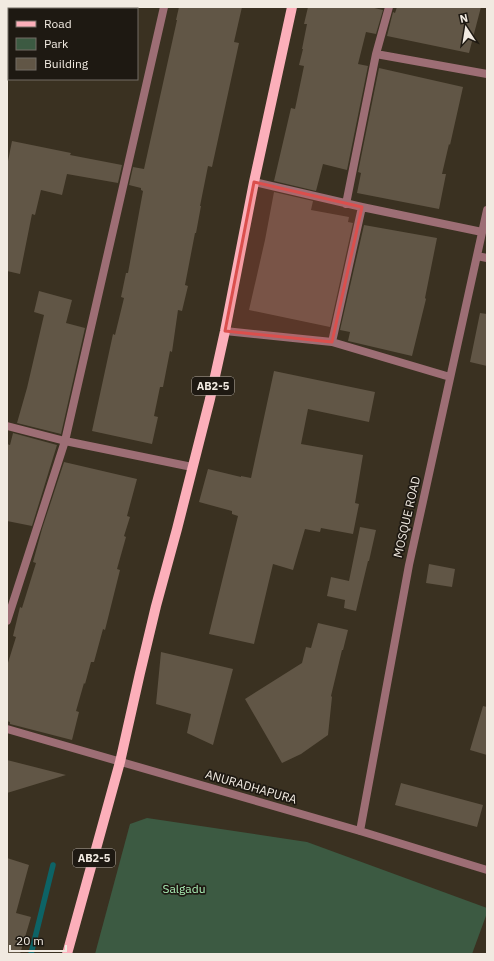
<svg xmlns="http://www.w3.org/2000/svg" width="494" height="961" viewBox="0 0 494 961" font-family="'IBM Plex Sans',sans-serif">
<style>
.green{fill:#3c5a42}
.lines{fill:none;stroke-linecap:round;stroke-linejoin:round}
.stream{stroke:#0d6366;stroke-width:5.5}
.building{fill:#615646}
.minor{stroke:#9d6e75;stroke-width:8}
.primary{stroke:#fcafba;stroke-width:10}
.marked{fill:#db4f4d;fill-opacity:0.2;stroke:#db4f4d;stroke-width:3;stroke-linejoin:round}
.labels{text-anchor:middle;stroke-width:3.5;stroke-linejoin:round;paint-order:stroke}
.shield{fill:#1e1912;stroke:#b2aba3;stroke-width:1}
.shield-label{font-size:11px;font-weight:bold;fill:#f1eae1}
.street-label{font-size:12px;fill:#f1eae1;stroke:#1e1912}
.park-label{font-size:12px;fill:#abf0b7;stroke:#1e1912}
</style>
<rect width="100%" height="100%" fill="#3a3121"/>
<path class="green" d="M 147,818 L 307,842 L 487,908 L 487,913 L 472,954 L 95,954 L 130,824 Z"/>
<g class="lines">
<path class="stream" d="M 31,954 L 53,865"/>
</g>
<path class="building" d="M 179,7 L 242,7 L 234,42 L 239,43 L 212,167 L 208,166 L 200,206 L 201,206 L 196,233 L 195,233 L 185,285 L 188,286 L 182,311 L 178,310 L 172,352 L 170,351 L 163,387 L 160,387 L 154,416 L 158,417 L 152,444 L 92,431 L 113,334 L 115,335 L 124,298 L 121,297 L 126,273 L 128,273 L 143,191 L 141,190 L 141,188 L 129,185 L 133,167 L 144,169 L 177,20 L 176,20 Z
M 308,7 L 370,7 L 383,10 L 376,34 L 366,32 L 358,64 L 368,66 L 347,170 L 323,164 L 316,191 L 274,181 L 291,108 L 295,109 L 304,66 L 299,65 L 303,49 L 302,49 L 307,24 L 304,24 Z
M 397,7 L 481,7 L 469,53 L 387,36 L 393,12 L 395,13 Z
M 379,68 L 463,87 L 450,145 L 449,144 L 442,174 L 446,174 L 439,209 L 357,193 L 361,173 L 358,172 Z
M 12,141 L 71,153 L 70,155 L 122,165 L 118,183 L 67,174 L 62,195 L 41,190 L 35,215 L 32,214 L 20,274 L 7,271 L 7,166 Z
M 274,192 L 313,201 L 311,210 L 349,217 L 348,222 L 353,223 L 330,327 L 249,310 L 265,240 Z
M 364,225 L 437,238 L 425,298 L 426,299 L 412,356 L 348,341 L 350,332 L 340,330 Z
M 39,291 L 72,300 L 66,323 L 85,328 L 61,434 L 17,423 L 27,388 L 44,315 L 34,312 Z
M 480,313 L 487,314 L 487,366 L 470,362 Z
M 274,371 L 375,392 L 369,422 L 308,409 L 301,444 L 363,455 L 355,503 L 359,504 L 353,534 L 321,528 L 320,532 L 305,529 L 293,570 L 273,564 L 254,644 L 209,634 L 238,516 L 232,514 L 232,511 L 199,502 L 208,469 L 241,477 L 241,476 L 251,478 Z
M 13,433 L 57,445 L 32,526 L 7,521 L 7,444 L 10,445 Z
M 64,462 L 137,479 L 127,516 L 130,517 L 124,536 L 126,537 L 117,569 L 120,570 L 105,630 L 103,629 L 94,662 L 91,662 L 85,684 L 84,683 L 76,711 L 79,712 L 72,740 L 10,724 L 10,722 L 7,721 L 7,666 L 16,637 L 13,636 L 20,607 L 22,608 L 36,563 L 33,562 L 42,529 Z
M 360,527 L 376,530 L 369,561 L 368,561 L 356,611 L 344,608 L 345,600 L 327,596 L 331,577 L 349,581 Z
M 429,564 L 455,569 L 452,587 L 426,583 Z
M 318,623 L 348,630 L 343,650 L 342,650 L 331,696 L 332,697 L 328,735 L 301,754 L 282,763 L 245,699 L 302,663 L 306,647 L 311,648 Z
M 161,652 L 233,669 L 213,745 L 187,733 L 191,714 L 156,704 Z
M 483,706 L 487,707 L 487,755 L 470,750 Z
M 7,760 L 66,775 L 7,793 Z
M 401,783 L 483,805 L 477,827 L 395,805 Z
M 7,858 L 29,865 L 16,913 L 31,917 L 20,954 L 7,954 Z"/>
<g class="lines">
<path class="minor" d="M 22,9 L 22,7
M 376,54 L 487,74
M 7,66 L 9,58
M 254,182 L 362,207 L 482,232
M 346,204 L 376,54 L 389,7
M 477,256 L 487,258
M 225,331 L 332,342 L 450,377
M 332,342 L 362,207
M 7,426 L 65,441 L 192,467
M 7,621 L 65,441 L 164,7
M 7,729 L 360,831 L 487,870
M 360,831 L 409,565 L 487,210"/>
<path class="primary" d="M 67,954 L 120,762 L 140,673 L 156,606 L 177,529 L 210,399 L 225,331 L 254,182 L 292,7"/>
</g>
<path class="marked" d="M 254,182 L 362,207 L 332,342 L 225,331 Z"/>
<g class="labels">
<g class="shield">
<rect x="192" y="377" width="42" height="18" rx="3"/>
<rect x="73" y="849" width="42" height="18" rx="3"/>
</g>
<g class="shield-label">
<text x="213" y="390">AB2-5</text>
<text x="94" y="862">AB2-5</text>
</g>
<g class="street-label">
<text transform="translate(407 517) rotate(-77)" y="4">MOSQUE ROAD</text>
<text transform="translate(251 787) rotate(16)" y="4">ANURADHAPURA</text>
</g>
<g class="park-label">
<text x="184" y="893">Salgadu</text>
</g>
</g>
<rect width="494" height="961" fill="none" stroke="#f1eae1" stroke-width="16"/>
<rect x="8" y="8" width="130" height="72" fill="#1e1912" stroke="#726d65"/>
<rect x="16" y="21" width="20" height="6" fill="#fcafba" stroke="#726d65"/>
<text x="44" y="28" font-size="12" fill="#f1eae1">Road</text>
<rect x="16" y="38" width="20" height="12" fill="#3c5a42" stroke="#726d65"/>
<text x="44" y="48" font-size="12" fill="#f1eae1">Park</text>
<rect x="16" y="58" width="20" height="12" fill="#615646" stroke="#726d65"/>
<text x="44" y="68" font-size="12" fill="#f1eae1">Building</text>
<g transform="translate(466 28) rotate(348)" stroke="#1e1912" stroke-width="3" paint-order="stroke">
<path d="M0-3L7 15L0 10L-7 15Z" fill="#f1eae1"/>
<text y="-6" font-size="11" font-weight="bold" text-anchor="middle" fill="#f1eae1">N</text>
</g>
<path d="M10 945v6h56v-6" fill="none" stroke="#f1eae1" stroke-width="2"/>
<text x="16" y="945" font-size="12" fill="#f1eae1" stroke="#1e1912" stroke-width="3" paint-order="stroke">20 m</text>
</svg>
